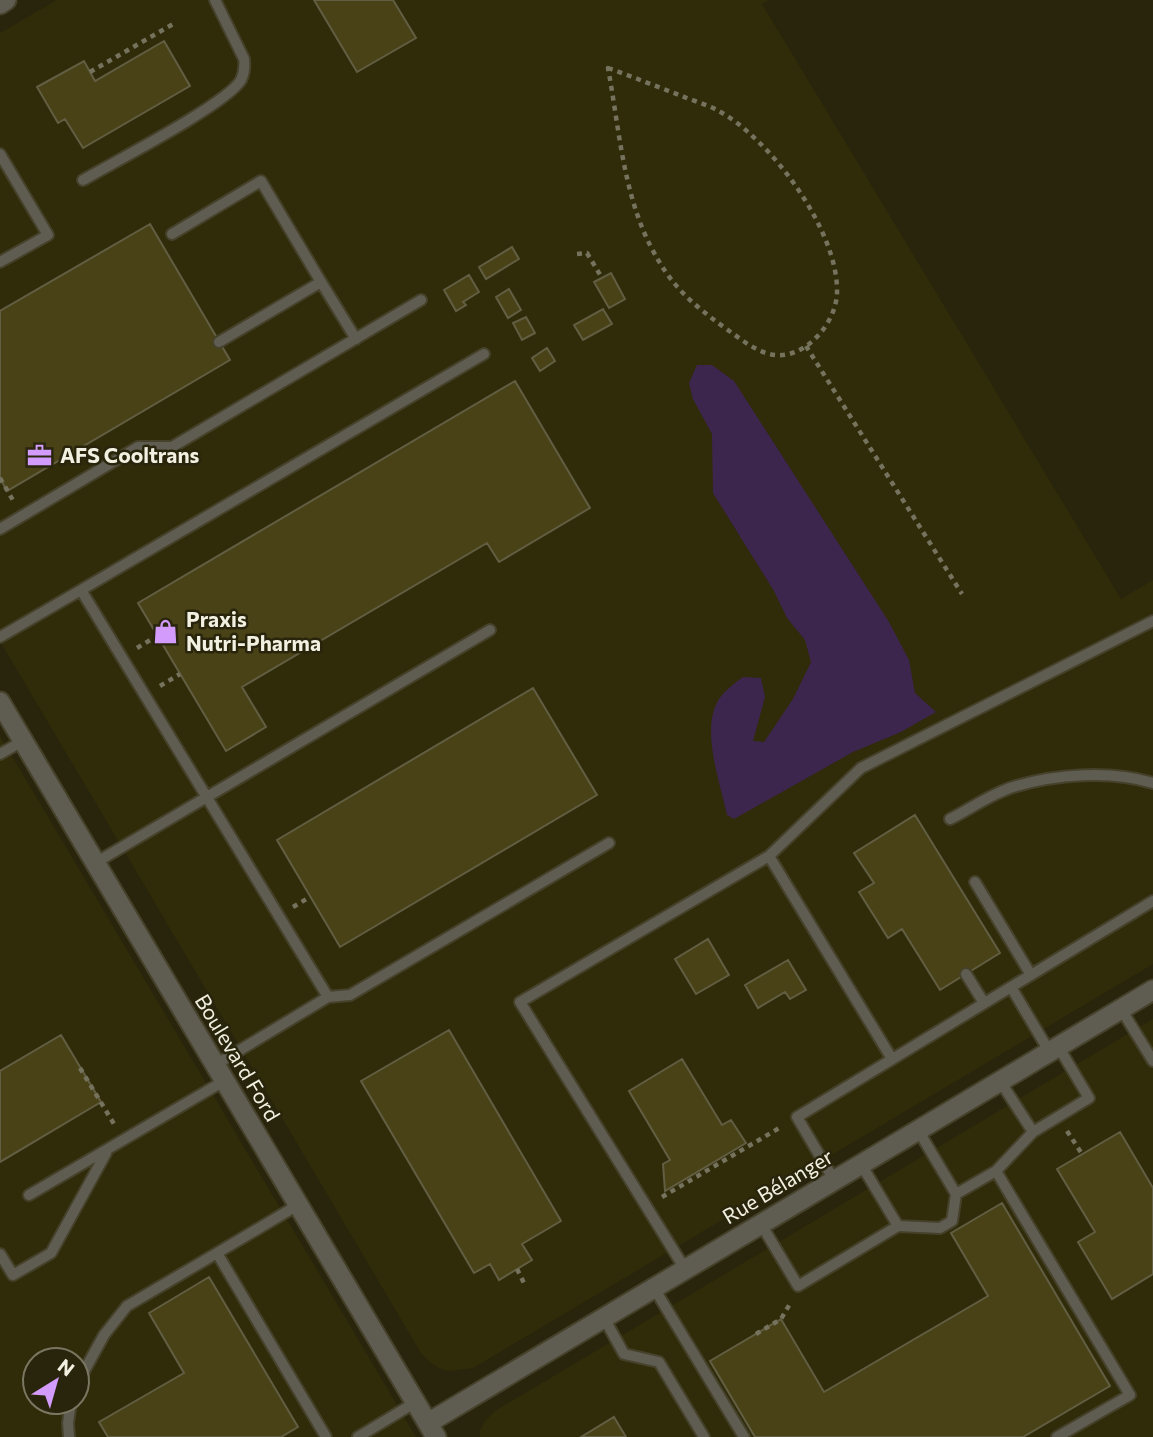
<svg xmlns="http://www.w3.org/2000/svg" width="1153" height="1437" viewBox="0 0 1153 1437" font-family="Commissioner,sans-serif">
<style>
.built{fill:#302b09;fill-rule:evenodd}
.green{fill:#3d264d}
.building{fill:#494217;stroke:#625e43;stroke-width:2}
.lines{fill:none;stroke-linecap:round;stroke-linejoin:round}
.service-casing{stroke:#45412a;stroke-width:14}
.tertiary-casing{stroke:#45412a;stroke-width:23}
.path{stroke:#75725d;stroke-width:4.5;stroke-dasharray:5 5;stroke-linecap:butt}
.service{stroke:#5f5d51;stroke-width:10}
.tertiary{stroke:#5f5d51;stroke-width:19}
.labels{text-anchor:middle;stroke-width:5;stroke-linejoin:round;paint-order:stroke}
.poi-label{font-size:21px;font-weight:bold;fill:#f2f0e1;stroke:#29250c;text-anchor:start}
.street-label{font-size:21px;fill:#f2f0e1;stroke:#29250c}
</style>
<rect width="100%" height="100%" fill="#29250c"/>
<path class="built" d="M 57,0 L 768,0 L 762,4 L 1121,599 L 1153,580 L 1153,964 L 473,1368 L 449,1371 L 439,1368 L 430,1362 L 421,1353 L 0,641 L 0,33 Z
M 0,736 L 416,1437 L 0,1437 ZM 35,1360 L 77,1360 L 77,1402 L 35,1402 Z
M 1153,1019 L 1153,1437 L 480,1437 L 480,1431 L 485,1421 L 495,1411 Z"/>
<path class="green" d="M 697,365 L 712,365 L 734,381 L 889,622 L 909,660 L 915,693 L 936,712 L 901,732 L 853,752 L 734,819 L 727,815 C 720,781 698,724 722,695 C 728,688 736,682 743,677 L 761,678 L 765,697 L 753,741 L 764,742 L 793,699 L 811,662 L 805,640 L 787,618 L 774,591 L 713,493 L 712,434 L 693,399 L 689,383 Z"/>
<path class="building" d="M 314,0 L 393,0 L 416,38 L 357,72 Z
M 164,41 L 190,86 L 83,148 L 65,119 L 58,123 L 37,87 L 84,61 L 95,81 Z
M 150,224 L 230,360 L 7,491 L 0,478 L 0,311 Z
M 512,247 L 519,259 L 486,279 L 479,267 Z
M 611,273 L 625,299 L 609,308 L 594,282 Z
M 469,275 L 479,292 L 463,302 L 466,305 L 456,311 L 444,290 Z
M 509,289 L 521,310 L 508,318 L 496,297 Z
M 603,309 L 612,324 L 583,340 L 574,325 Z
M 526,317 L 535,333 L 522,340 L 513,323 Z
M 547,348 L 555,361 L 540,371 L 532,358 Z
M 515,381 L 590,508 L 499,562 L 487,543 L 242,687 L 266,727 L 226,751 L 138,603 Z
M 533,688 L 597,795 L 340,947 L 277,840 Z
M 915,815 L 1000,953 L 940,990 L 902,929 L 888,938 L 859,892 L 874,883 L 854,853 Z
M 708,939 L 729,975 L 696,994 L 675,959 Z
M 788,960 L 806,990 L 790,999 L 785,992 L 758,1008 L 745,985 Z
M 449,1030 L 561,1221 L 522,1244 L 532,1260 L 499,1280 L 490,1264 L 474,1273 L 361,1081 Z
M 61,1035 L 101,1102 L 0,1162 L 0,1071 Z
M 682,1059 L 722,1125 L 731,1120 L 746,1143 L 665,1191 L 663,1164 L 670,1160 L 629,1091 Z
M 1120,1132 L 1153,1188 L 1153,1274 L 1112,1299 L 1078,1242 L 1095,1232 L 1057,1169 Z
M 1002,1203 L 1110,1386 L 1023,1437 L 755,1437 L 710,1361 L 781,1319 L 824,1392 L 988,1296 L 951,1233 Z
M 209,1277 L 298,1427 L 281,1437 L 108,1437 L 99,1422 L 184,1373 L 149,1313 Z
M 614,1417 L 626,1437 L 581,1437 Z"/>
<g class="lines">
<defs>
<path id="service" d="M 0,154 L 48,235 L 0,262
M 83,180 C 112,163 227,104 241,80 C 244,74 245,67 244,59 L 215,0
M 172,234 L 261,181 L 321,282
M 219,342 L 321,282 L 356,339
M 0,529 L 138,447 L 172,447 L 421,300
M 81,590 L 484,354
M 0,637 L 81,590 L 328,997 L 215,1065
M 0,754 L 23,741
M 950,819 C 970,809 991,794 1013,787 C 1056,774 1110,770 1153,783
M 769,856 L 892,1059
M 95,863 L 490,630
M 975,882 L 1031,975
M 966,974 L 984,1003
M 328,997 L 350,995 L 609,843
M 1121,1009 L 1153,1061
M 1049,1051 L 1011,987 L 1153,901
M 1000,1081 L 1033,1132 L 1089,1098 L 1058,1046
M 918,1130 L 956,1194 L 996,1171 L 1033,1132
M 996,1171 L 1130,1395 L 1057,1437
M 834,1180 L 797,1117 L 1011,987
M 29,1195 L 224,1081
M 298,1205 L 217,1253 L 326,1437
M 761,1224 L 798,1286 L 898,1226 L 861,1164
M 898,1226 L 940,1228 L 952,1221 L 956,1194
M 0,1254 L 13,1275 L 51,1253 L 106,1153
M 685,1269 L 520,1002 L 769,856 L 861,768 L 1153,621
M 654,1288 L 744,1437
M 604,1318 L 624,1354 L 659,1362 L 704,1437
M 77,1384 L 104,1335 L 127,1306 L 217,1253
M 69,1437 L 68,1423 L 71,1402
M 358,1437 L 416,1402"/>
<path id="tertiary" d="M 0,4 L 6,0
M 0,702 L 436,1437
M 428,1423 L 1153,990"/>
</defs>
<use href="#service" class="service-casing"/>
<use href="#tertiary" class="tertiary-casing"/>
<path class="path" d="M 608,68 C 633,77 658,87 682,96 C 693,101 706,104 717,110 C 770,138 839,231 837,293 C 836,326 800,365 766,353 C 751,348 738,337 725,328 C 691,303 671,286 651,247 C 623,193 619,127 608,68 Z
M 90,72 L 173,24
M 577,254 L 587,253 L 602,278
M 806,346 L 962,594
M 0,478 L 14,502
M 137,648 L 157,636
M 160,686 L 180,674
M 293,907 L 310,897
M 80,1068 L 114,1124
M 1067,1131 L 1082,1154
M 662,1197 L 781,1127
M 517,1269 L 524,1283
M 756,1334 L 781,1319 L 791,1302"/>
<use href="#service" class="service"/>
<use href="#tertiary" class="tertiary"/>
</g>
<defs>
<symbol id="office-bare" viewBox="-9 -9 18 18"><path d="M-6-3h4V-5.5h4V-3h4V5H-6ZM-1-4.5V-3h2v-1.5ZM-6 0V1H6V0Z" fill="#d39cfc" stroke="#29250c" stroke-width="2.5" paint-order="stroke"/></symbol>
<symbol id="shop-bare" viewBox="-9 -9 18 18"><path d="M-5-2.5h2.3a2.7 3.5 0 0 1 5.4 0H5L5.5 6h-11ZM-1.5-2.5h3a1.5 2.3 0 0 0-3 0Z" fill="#d39cfc" stroke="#29250c" stroke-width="2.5" paint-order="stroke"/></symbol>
</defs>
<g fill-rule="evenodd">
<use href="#office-bare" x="22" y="438" width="35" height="35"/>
<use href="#shop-bare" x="148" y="614" width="35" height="35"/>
</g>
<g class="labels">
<g class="poi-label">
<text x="60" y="463">AFS Cooltrans</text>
<text x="186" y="627">Praxis<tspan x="186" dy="24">Nutri-Pharma</tspan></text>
</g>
<g class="street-label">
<text transform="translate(237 1058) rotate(59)" y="7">Boulevard Ford</text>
<text transform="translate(778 1187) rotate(-31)" y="7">Rue Bélanger</text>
</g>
</g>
<g transform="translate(56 1381) rotate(37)"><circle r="33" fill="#29250c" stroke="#797661" stroke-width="2"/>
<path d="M0-5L12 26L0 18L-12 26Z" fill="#d39cfc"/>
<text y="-10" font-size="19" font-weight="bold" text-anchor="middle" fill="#f2f0e1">N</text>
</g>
</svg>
